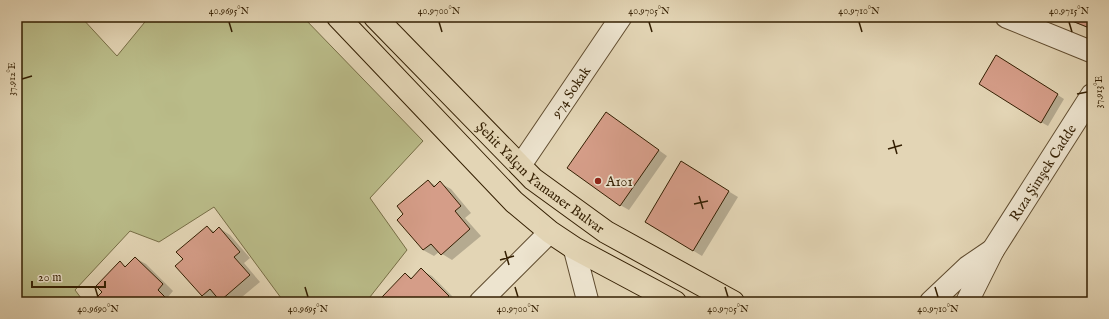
<svg xmlns="http://www.w3.org/2000/svg" width="1109" height="319" viewBox="0 0 1109 319" font-family="'IM FELL English',serif">
<style>
.green{fill:#babc89;stroke:#776e46}
.shadow{fill:#0003}
.building{fill:#d59d88;stroke:#341f02}
.lines{fill:none;stroke-linecap:round;stroke-linejoin:round}
.minor-casing{stroke:#604c2f;stroke-width:23}
.tertiary-casing{stroke:#604c2f;stroke-width:24}
.trunk-casing{stroke:#341f02;stroke-width:24}
.minor{stroke:#ede4cf;stroke-width:21}
.tertiary{stroke:#ede4cf;stroke-width:22}
.trunk{stroke:#e3d5b5;stroke-width:22}
.ticks{fill:none;stroke:#341f02;stroke-width:1.5}
.poi-dot{fill:#8f2418;stroke:#ede4cf;stroke-width:1.5}
.labels{text-anchor:middle;stroke-width:3.5;stroke-linejoin:round;paint-order:stroke}
.street-label{font-size:14px;fill:#341f02;stroke:#ede4cf}
.poi-label{font-size:14px;fill:#341f02;stroke:#ede4cf;text-anchor:start}
.neatline{fill:none;stroke:#341f02;stroke-width:1.5}
.ticks-label{font-size:10px;text-anchor:middle;fill:#341f02}
</style>
<rect width="100%" height="100%" fill="#e3d5b5"/>
<filter id="stains"><feTurbulence type="fractalNoise" baseFrequency=".005" numOctaves="4"/><feColorMatrix values="0 0 0 0 .2 0 0 0 0 .09 0 0 0 0 .02 0 0 0 .5 -.17"/></filter>
<radialGradient id="worn" r=".72"><stop offset=".6" stop-color="#630" stop-opacity="0"/><stop offset="1" stop-color="#630" stop-opacity=".3"/></radialGradient>
<path class="green" d="M 17,17 L 54,17 L 57,21 L 81,17 L 117,56 L 149,17 L 303,17 L 423,141 L 370,198 L 407,250 L 366,302 L 284,302 L 214,207 L 159,242 L 130,231 L 75,290 L 84,302 L 17,302 Z"/>
<path class="shadow" d="M 1068,17 L 1092,17 L 1092,30 L 1076,23 Z
M 1003,60 L 1064,99 L 1048,126 L 1041,122 Z
M 615,119 L 667,156 L 629,210 L 620,205 Z
M 690,168 L 738,197 L 702,256 L 646,222 Z
M 428,181 L 436,186 L 440,183 L 451,189 L 471,213 L 465,218 L 481,236 L 452,260 L 439,252 L 434,256 L 423,250 L 405,214 Z
M 207,227 L 215,232 L 219,228 L 230,235 L 250,258 L 244,263 L 260,282 L 236,302 L 224,302 L 218,297 L 213,302 L 203,295 L 184,259 Z
M 135,258 L 146,264 L 173,291 L 168,297 L 173,302 L 101,302 L 103,292 L 120,263 L 127,267 Z
M 421,270 L 432,276 L 458,302 L 388,302 L 406,274 L 412,278 Z
M 249,299 L 254,302 L 246,302 Z"/>
<path class="building" d="M 1067,17 L 1092,17 L 1092,29 L 1067,19 Z
M 996,55 L 1058,94 L 1041,123 L 979,84 Z
M 606,112 L 659,150 L 620,206 L 567,168 Z
M 681,161 L 729,191 L 693,251 L 645,222 Z
M 428,180 L 434,187 L 440,181 L 461,206 L 455,211 L 470,229 L 441,255 L 431,244 L 423,250 L 397,220 L 403,214 L 397,206 Z
M 207,226 L 213,233 L 219,227 L 240,252 L 234,257 L 250,275 L 220,301 L 210,289 L 202,296 L 175,266 L 183,259 L 176,252 Z
M 135,257 L 163,284 L 158,290 L 166,298 L 162,302 L 100,302 L 96,298 L 102,292 L 96,286 L 120,261 L 125,267 Z
M 421,268 L 449,296 L 444,302 L 386,302 L 382,297 L 405,273 L 411,279 Z"/>
<g class="lines">
<defs>
<g id="minor">
<path d="M 1006,17 L 1092,52"/>
<path id="s1" d="M 520,166 L 621,17"/>
<path d="M 574,248 L 588,302"/>
<path d="M 480,302 L 550,232"/>
</g>
<g id="tertiary">
<path id="s2" d="M 993,250 L 1092,95"/>
<path d="M 931,302 L 968,267 L 993,250 L 967,302"/>
</g>
<g id="trunk">
<path d="M 338,17 L 514,202 L 550,232 L 574,248 L 675,302"/>
<path id="s3" d="M 375,17 L 533,179 L 606,232 L 733,302"/>
</g>
</defs>
<use href="#minor" class="minor-casing"/>
<use href="#tertiary" class="tertiary-casing"/>
<use href="#trunk" class="trunk-casing"/>
<use href="#minor" class="minor"/>
<use href="#tertiary" class="tertiary"/>
<use href="#trunk" class="trunk"/>
</g>
<path class="ticks" d="M 229,22 L 232,32M 439,22 L 442,32M 649,22 L 652,32M 859,22 L 862,32M 1069,22 L 1072,32M 22,79 L 32,76M 1077,94 L 1087,92M 893,140 L 897,154M 888,149 L 902,145M 699,196 L 703,209M 694,204 L 708,201M 505,251 L 509,265M 500,260 L 514,256M 95,287 L 98,297M 305,287 L 308,297M 515,287 L 518,297M 725,287 L 728,297M 935,287 L 938,297"/>
<circle class="poi-dot" cx="598" cy="181" r="4"/>
<g class="labels">
<g class="street-label">
<text dy="5" stroke="none"><textPath href="#s1" startOffset="90">974 Sokak</textPath></text>
<text dy="5" stroke="none"><textPath href="#s2" startOffset="92">Rıza Şimşek Cadde</textPath></text>
<text dy="5" stroke="none"><textPath href="#s3" startOffset="231">Şehit Yalçın Yamaner Bulvar</textPath></text>
</g>
<g class="poi-label">
<text x="606" y="186">A101</text>
</g>
</g>
<rect width="1109" height="319" fill="none" stroke="#e3d5b5" stroke-width="44"/>
<path d="M32 281v6h73v-6" fill="none" stroke="#341f02" stroke-width="2"/>
<text x="38" y="281" font-size="12" fill="#341f02" stroke="#ede4cf" stroke-width="3" paint-order="stroke">20 m</text>
<rect x="22" y="22" width="1065" height="275" class="neatline"/>
<g class="ticks-label">
<text x="229" y="14">40.9695°N</text>
<text x="439" y="14">40.9700°N</text>
<text x="649" y="14">40.9705°N</text>
<text x="859" y="14">40.9710°N</text>
<text x="1069" y="14">40.9715°N</text>
<text transform="translate(11 79) rotate(-90)" y="4">37.912°E</text>
<text transform="translate(1098 92) rotate(-90)" y="4">37.913°E</text>
<text x="98" y="312">40.9690°N</text>
<text x="308" y="312">40.9695°N</text>
<text x="518" y="312">40.9700°N</text>
<text x="728" y="312">40.9705°N</text>
<text x="938" y="312">40.9710°N</text>
</g>
<rect width="100%" height="100%" filter="url(#stains)"/>
<rect width="100%" height="100%" fill="url(#worn)"/>
</svg>
